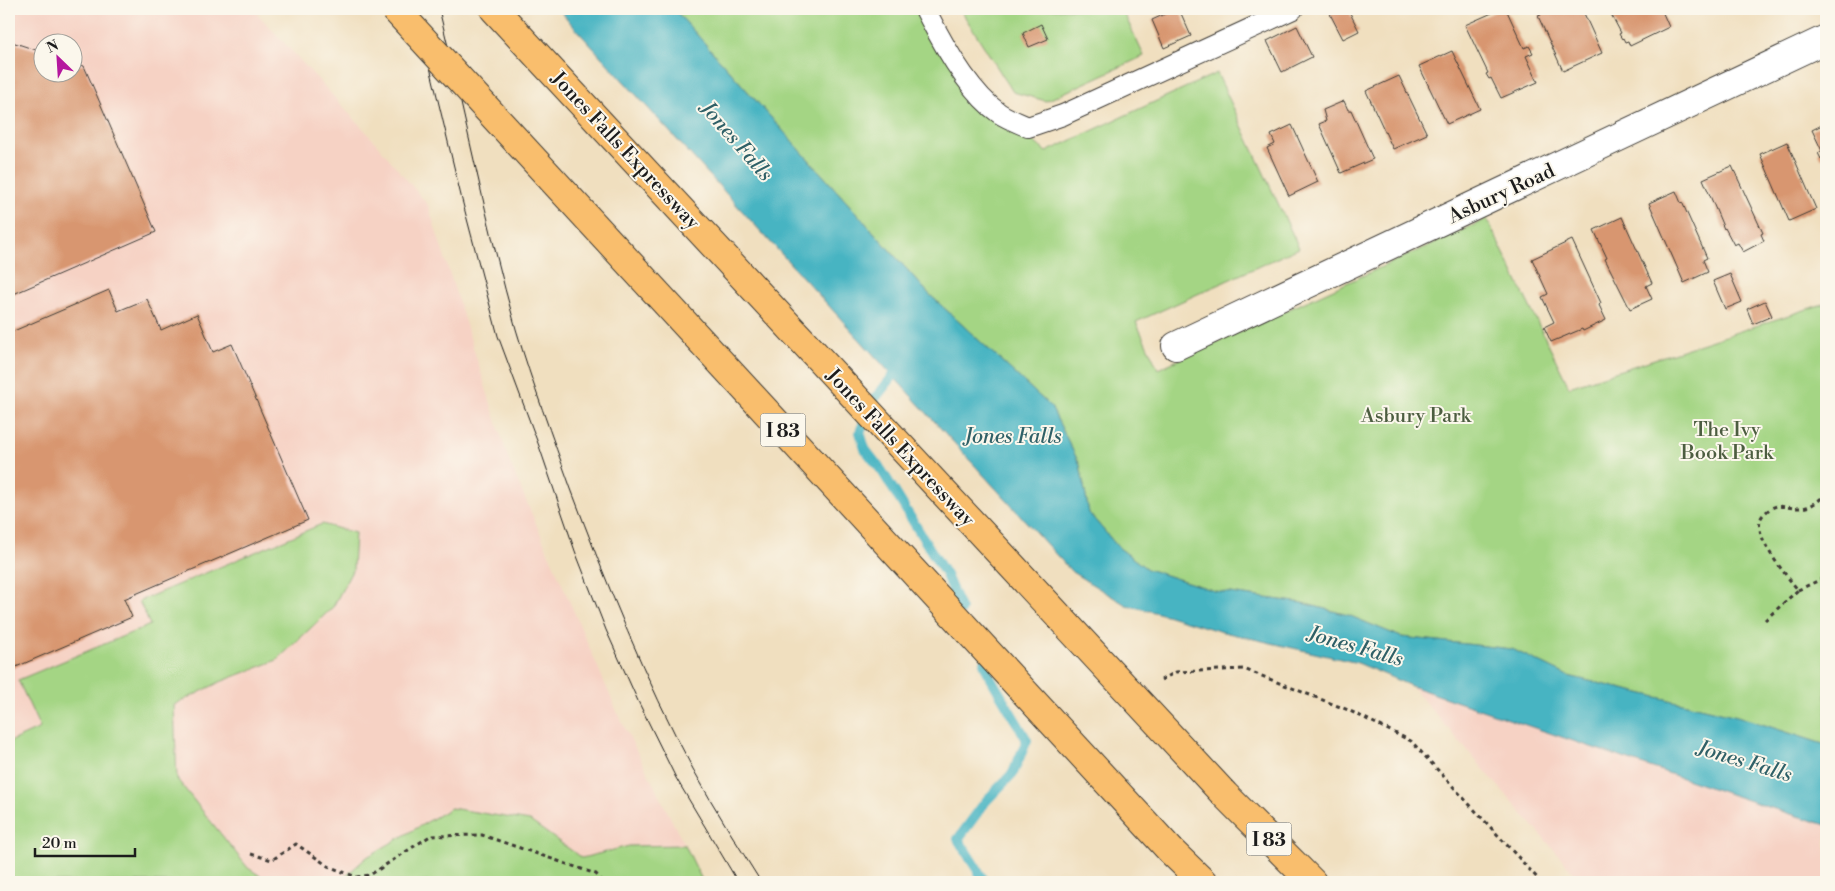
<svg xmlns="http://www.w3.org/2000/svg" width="1835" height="891" viewBox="0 0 1835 891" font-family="'Libre Bodoni',serif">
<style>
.built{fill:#f6d2c4;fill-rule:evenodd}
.green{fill:#a4d584;stroke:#607850}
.water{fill:#46b4c2;stroke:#31686f}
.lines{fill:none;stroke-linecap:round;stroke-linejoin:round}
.stream{stroke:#46b4c2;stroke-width:10}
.building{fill:#d89670}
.service-casing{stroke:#3c3934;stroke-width:22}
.minor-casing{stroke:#3c3934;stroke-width:30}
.motorway-casing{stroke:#3c3934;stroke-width:30}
.path{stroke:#3c3934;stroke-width:3;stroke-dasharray:4 4;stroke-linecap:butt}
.service{stroke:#fff;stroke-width:20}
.minor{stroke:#fff;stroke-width:28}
.motorway{stroke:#f9be6d;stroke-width:28}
.tram{stroke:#1c1c1c;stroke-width:1}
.motorway-bridge-casing{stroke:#3c3934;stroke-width:30;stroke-linecap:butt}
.motorway-bridge{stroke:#f9be6d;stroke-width:28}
.labels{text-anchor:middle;stroke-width:4;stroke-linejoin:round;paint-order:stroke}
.shield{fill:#fbf7ec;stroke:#5f5e5a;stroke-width:1}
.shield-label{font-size:19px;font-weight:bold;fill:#1c1c1c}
.street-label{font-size:20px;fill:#1c1c1c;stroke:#fbf7ec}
.park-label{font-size:20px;fill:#4c5d40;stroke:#fbf7ec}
.water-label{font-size:21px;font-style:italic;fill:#2f6067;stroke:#fbf7ec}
</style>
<rect width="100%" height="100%" fill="#fbf7ec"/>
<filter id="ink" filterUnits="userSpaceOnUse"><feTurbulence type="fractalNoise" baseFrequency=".02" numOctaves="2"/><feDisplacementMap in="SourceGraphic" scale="10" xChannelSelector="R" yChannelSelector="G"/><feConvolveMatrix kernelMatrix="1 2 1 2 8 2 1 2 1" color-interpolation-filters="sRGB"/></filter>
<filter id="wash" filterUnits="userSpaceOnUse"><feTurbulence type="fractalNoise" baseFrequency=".0096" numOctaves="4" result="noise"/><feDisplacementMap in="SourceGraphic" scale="20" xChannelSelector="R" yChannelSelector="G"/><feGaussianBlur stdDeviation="1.12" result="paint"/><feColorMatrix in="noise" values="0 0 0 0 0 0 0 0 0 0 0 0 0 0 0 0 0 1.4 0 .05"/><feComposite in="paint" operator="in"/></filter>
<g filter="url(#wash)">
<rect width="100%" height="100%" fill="#f0dfbf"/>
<path class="built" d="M 9,9 L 253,9 L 370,136 L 428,205 L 509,461 L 618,714 L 703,882 L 9,882 ZM 42,42 L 72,42 L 72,72 L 42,72 Z
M 1411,686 L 1762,805 L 1826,825 L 1826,882 L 1582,882 Z"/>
<path class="green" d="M 674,9 L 918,9 L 963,81 L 1046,152 L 1217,73 L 1299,248 L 1136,322 L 1158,369 L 1487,219 L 1569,387 L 1826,303 L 1826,745 L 1737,716 L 1568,676 L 1512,649 L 1401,637 L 1348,615 L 1302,603 L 1215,591 L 1147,569 L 1118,547 L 1089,513 L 1080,465 L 1051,407 L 929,294 Z
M 960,9 L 1122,9 L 1144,56 L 1046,101 L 1013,92 Z
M 322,524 L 355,533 L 353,569 L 333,607 L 277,660 L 220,682 L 174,705 L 177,779 L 248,868 L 270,882 L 15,882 L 9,868 L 9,742 L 40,728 L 18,680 L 150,625 L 139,601 Z
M 451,808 L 530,821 L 582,858 L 629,846 L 685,845 L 703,882 L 339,882 L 367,857 Z"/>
<path class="water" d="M 559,9 L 674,9 L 929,294 L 1051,407 L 1080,465 L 1089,513 L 1118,547 L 1147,569 L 1215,591 L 1302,603 L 1348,615 L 1401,637 L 1512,649 L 1568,676 L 1737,716 L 1826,745 L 1826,825 L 1762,805 L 1411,686 L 1358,663 L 1219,631 L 1166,615 L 1126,605 L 1072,572 L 574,27 Z"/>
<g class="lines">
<path class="stream" d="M 903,367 L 893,376 L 873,401 L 860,432 L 865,449 L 882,471 L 946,575 L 961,610
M 984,663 L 990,677 L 1027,740 L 1013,773 L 986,801 L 958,839 L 985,882"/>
</g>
<g id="blocks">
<path class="building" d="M 1176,9 L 1179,9 L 1191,36 L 1164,48 L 1152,20 Z
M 1339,9 L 1348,9 L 1359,31 L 1343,39 L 1330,14 Z
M 1501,9 L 1506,9 L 1524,48 L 1529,46 L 1533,53 L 1526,56 L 1538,82 L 1501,98 L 1491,78 L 1489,79 L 1486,74 L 1488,73 L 1465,25 Z
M 1538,9 L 1582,9 L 1602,53 L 1563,71 L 1538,16 L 1541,15 Z
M 1610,9 L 1658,9 L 1660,12 L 1662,11 L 1669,27 L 1630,46 L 1628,41 L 1625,42 L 1623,38 L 1622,39 L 1619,34 L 1621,33 L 1612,16 Z
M 1041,24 L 1048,39 L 1029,47 L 1023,33 Z
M 1297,26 L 1312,57 L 1282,72 L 1267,41 Z
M 9,41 L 42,52 L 42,72 L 72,72 L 72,62 L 84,66 L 156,232 L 9,296 Z
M 1452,51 L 1480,109 L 1447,124 L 1419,66 Z
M 1399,76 L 1427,134 L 1393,149 L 1366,91 Z
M 1344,101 L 1348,110 L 1351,110 L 1373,159 L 1341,173 L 1319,124 L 1326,121 L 1323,110 Z
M 1826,123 L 1826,163 L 1823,157 L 1821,159 L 1818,153 L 1822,151 L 1812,130 Z
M 1292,125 L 1318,182 L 1289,196 L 1267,148 L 1275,144 L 1271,135 Z
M 1787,142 L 1816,209 L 1789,221 L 1760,154 Z
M 1732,166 L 1763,233 L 1761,234 L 1764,241 L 1743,252 L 1738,243 L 1734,245 L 1725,228 L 1724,229 L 1703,179 Z
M 1676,191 L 1681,203 L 1682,202 L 1707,258 L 1703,260 L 1708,272 L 1684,283 L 1649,203 Z
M 1622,217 L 1652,283 L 1646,286 L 1652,299 L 1630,309 L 1605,259 L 1607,258 L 1594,230 Z
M 1572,240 L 1601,303 L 1599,305 L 1606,320 L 1583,331 L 1582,329 L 1551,342 L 1544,327 L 1554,322 L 1542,297 L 1548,294 L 1532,259 Z
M 1730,274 L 1742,302 L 1725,309 L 1713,281 Z
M 109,290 L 118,311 L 147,299 L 161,330 L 197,314 L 213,352 L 232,344 L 308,520 L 124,599 L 132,617 L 9,670 L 9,333 Z
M 1765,301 L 1772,316 L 1753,324 L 1747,309 Z"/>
</g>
</g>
<g filter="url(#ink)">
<use href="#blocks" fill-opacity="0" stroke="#3c3934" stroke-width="1"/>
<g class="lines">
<defs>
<path id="service" d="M 925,9 C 941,41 970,93 999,113 C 1008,119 1019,123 1028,127 L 1063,115 L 1293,9"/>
<path id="minor" d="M 1176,346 L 1826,39"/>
<path id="motorway" d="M 494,9 L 1225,795 L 1312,882
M 1171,851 L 1203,882"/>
</defs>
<use href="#service" class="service-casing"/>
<use href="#minor" class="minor-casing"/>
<use href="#motorway" class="motorway-casing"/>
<path class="path" d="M 1798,590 L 1826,577
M 1765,620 L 1798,590 C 1787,576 1746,530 1764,514 C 1768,510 1772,507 1777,506 C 1783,506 1790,508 1797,508 C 1808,509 1820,502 1826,492
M 1161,680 L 1176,672 L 1244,669 L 1348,710 L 1411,741 L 1541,882
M 251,854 L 272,860 L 296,844 L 328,866 L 356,877 L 370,875 L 430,836 L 482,835 L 596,874 L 603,882"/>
<use href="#service" class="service"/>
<use href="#minor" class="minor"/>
<use href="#motorway" class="motorway"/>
<path class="tram" d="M 416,9 L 462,200 L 498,336 L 539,446 L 575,551 L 606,630 L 638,701 L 676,778 L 738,882
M 439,9 C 465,115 486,223 516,329 C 532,383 552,436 571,489 C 607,585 645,679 693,769 C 714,808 738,845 761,882"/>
<defs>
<path id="motorway-bridge" d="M 395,9 L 1171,851"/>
</defs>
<use href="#motorway-bridge" class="motorway-bridge-casing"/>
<use href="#motorway-bridge" class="motorway-bridge"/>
</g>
</g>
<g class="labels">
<g class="shield">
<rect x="760.5" y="413.5" width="45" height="33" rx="4"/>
<rect x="1246.5" y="822.5" width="45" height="33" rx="4"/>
</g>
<g class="shield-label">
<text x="783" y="437">I 83</text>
<text x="1269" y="846">I 83</text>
</g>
<g class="street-label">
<text transform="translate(626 150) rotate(47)" y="7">Jones Falls Expressway</text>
<text transform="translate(1501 193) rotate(-25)" y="7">Asbury Road</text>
<text transform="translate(901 447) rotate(47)" y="7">Jones Falls Expressway</text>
</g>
<g class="park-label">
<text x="1416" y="422">Asbury Park</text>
<text x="1727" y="436">The Ivy<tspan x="1727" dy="23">Book Park</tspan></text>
</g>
<g class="water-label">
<text transform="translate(737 141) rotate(49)" y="7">Jones Falls</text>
<text x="1013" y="443">Jones Falls</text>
<text transform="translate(1356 646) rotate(16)" y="7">Jones Falls</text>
<text transform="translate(1745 761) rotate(17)" y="7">Jones Falls</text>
</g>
</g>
<rect width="1835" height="891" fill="none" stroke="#fbf7ec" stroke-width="30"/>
<g transform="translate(58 58) rotate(335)"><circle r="24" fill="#fbf7ec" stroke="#a29f99"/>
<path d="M0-4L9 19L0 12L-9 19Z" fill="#b5179e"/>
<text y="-8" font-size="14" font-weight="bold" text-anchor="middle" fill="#1c1c1c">N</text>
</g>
<path d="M35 848v8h100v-8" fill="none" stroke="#1c1c1c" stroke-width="2.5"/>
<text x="42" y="848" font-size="15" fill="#1c1c1c" stroke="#fbf7ec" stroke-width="4" paint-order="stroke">20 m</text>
</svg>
